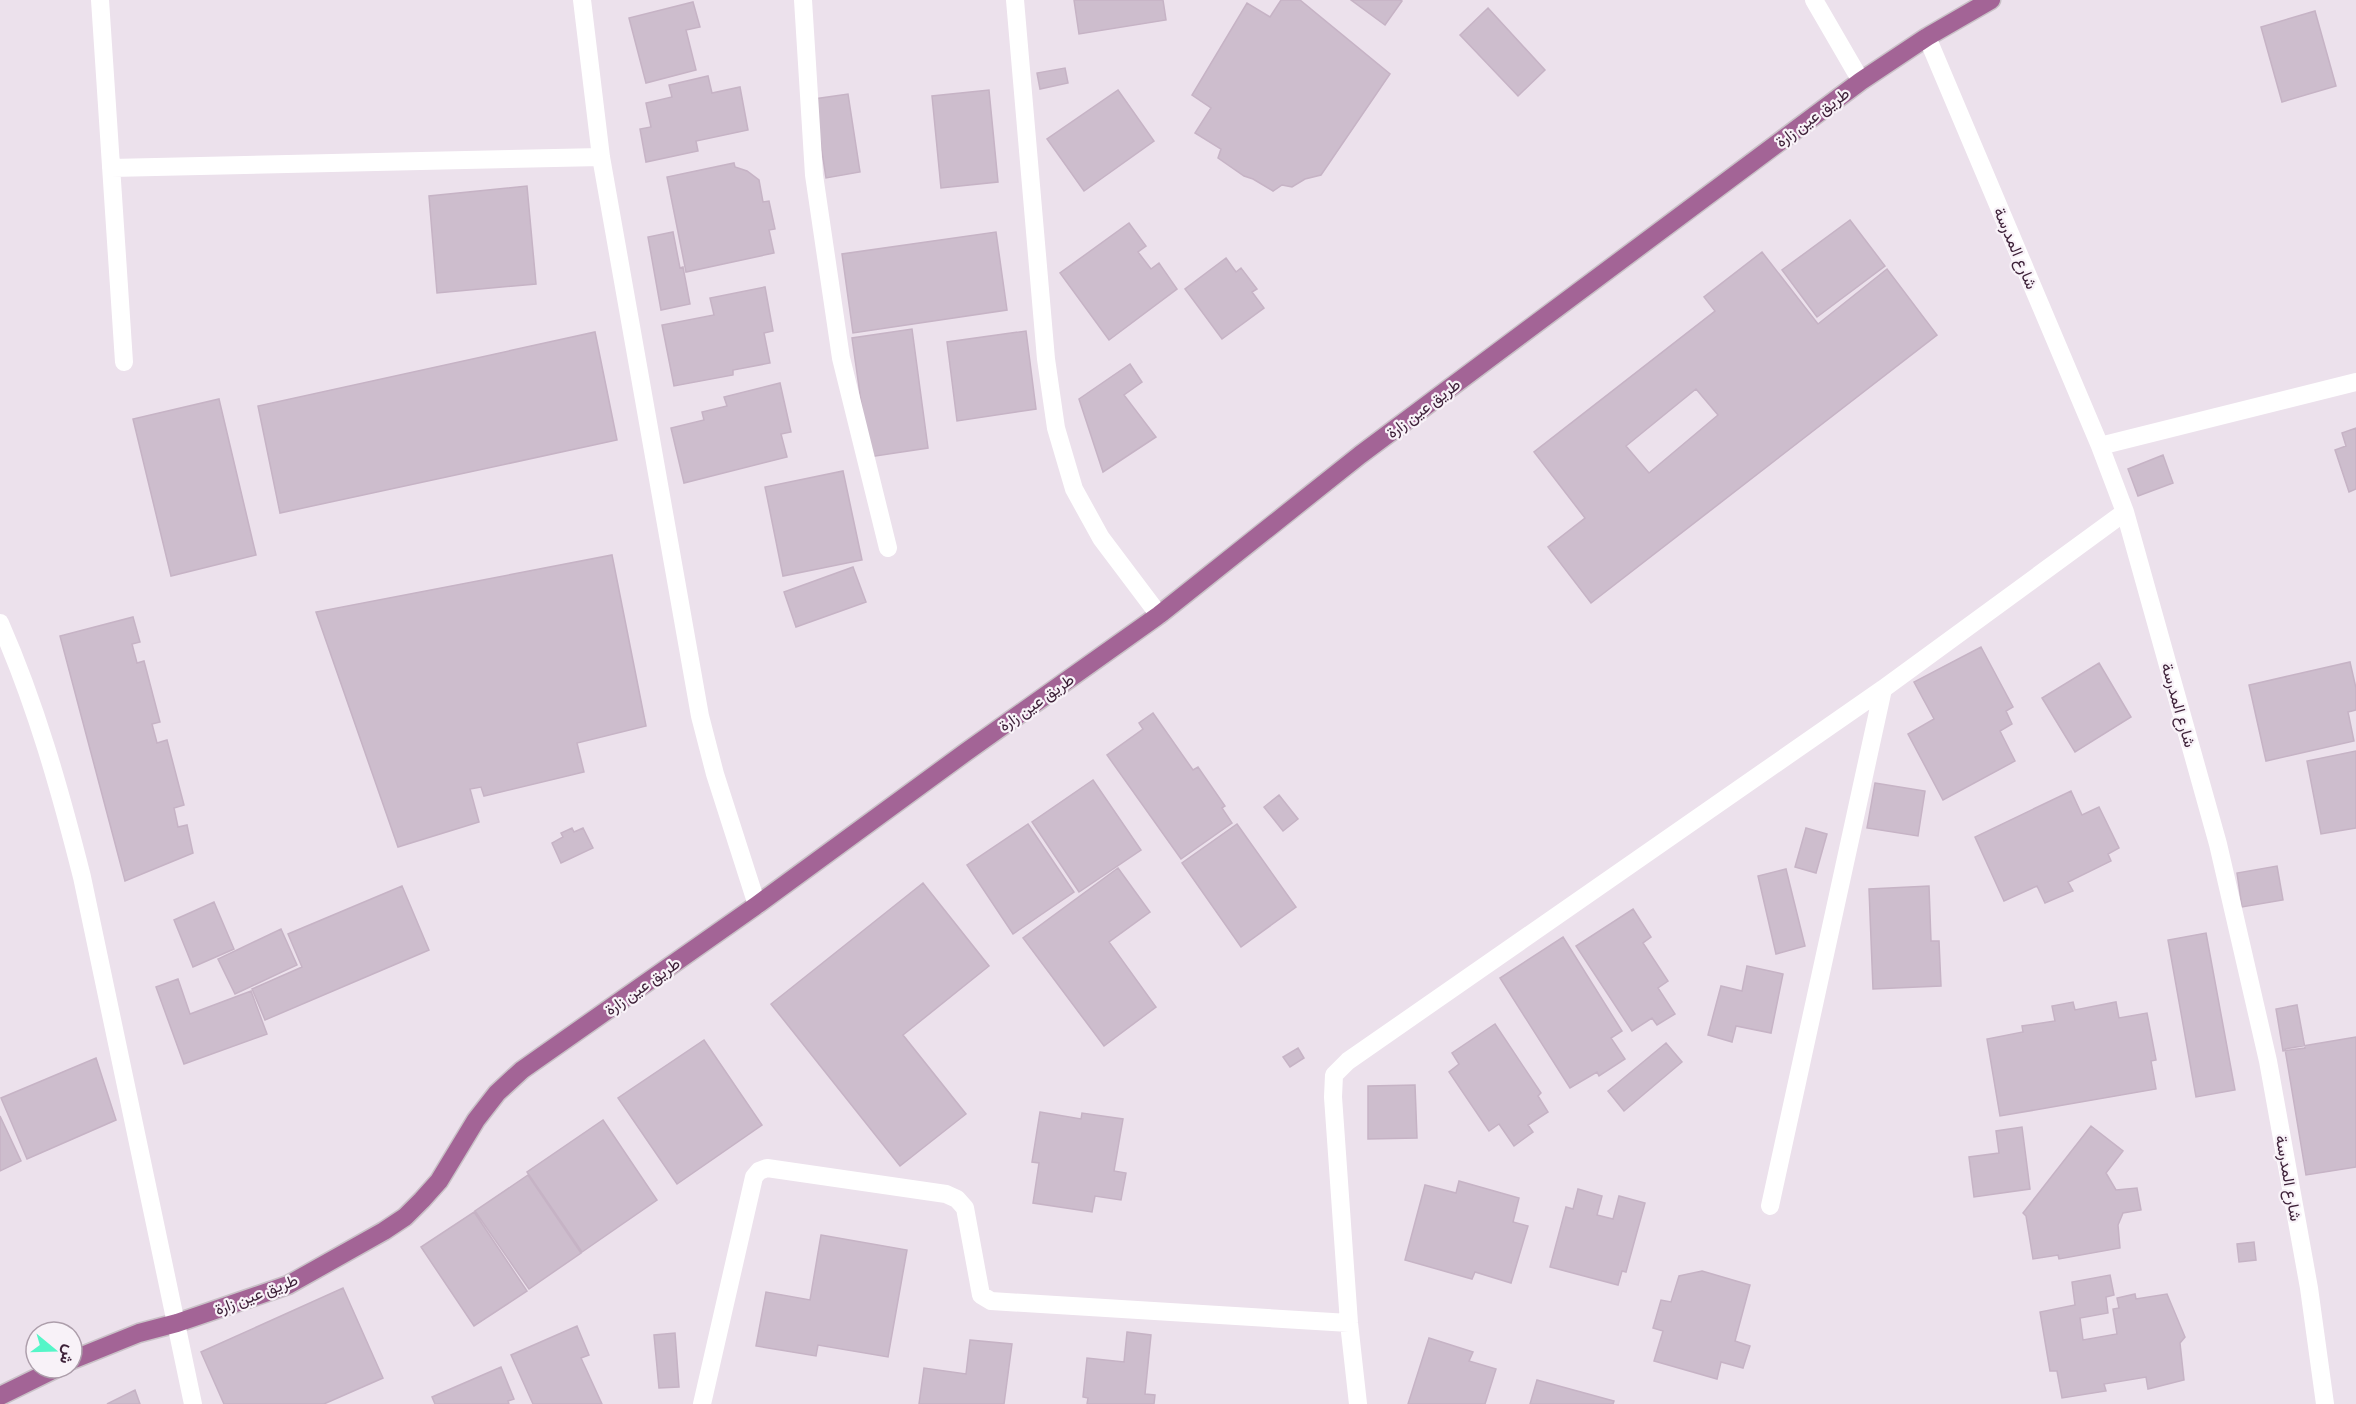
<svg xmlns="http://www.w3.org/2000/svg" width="2356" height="1404" viewBox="0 0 2356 1404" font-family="Ubuntu,Vazirmatn,sans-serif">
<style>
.building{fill:#cdbdcd;stroke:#c6b3c5;stroke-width:1.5;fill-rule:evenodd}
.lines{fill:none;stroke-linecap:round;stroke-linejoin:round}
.major-casing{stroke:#c9c1c7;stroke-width:21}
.minor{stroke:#fff;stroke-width:18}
.major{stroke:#a36496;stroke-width:18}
.labels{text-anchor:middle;stroke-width:4.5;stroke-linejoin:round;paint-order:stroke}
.street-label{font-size:16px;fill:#3d2138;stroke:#f8f2f8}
</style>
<rect width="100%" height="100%" fill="#ece1ec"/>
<path class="building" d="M 1074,0 L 1163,0 L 1166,20 L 1079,34 Z
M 1281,0 L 1300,0 L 1390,74 L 1321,175 L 1305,179 L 1292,187 L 1282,185 L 1273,191 L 1253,179 L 1244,176 L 1218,158 L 1221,149 L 1195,133 L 1211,108 L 1192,95 L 1247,3 L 1270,17 Z
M 1351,0 L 1400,0 L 1402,1 L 1385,25 Z
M 693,2 L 700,27 L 686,30 L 696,70 L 646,83 L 629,18 Z
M 1488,8 L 1545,70 L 1518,96 L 1460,35 Z
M 2315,11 L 2336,86 L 2282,102 L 2261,27 Z
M 1065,68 L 1068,83 L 1040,89 L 1037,73 Z
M 708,76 L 712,93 L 740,87 L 748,130 L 696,141 L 698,151 L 646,162 L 640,129 L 651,127 L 646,103 L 672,97 L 669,85 Z
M 989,90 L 998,182 L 941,188 L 932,96 Z
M 1118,90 L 1154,141 L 1084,191 L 1047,139 Z
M 848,94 L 860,172 L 826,178 L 814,99 Z
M 734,163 L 735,167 L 747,171 L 759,180 L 763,202 L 769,201 L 775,229 L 769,230 L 774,253 L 686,272 L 667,177 Z
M 527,186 L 536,284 L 437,293 L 429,196 Z
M 1850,220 L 1885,266 L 1817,317 L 1782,270 Z
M 1129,223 L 1146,246 L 1138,252 L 1151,269 L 1159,263 L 1177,289 L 1109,340 L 1060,273 Z
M 673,232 L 680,268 L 683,267 L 690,304 L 661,310 L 648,237 Z
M 996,232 L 1007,310 L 853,333 L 842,254 Z
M 1762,252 L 1818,324 L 1887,269 L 1937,335 L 1591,603 L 1548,547 L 1585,518 L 1534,452 L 1715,311 L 1704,297 ZM 1696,389 L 1718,415 L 1649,473 L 1626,446 Z
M 1226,258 L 1236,272 L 1241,268 L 1257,289 L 1252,292 L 1264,308 L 1222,339 L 1185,289 Z
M 765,287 L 773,331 L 764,333 L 770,363 L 733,370 L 733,375 L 674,386 L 662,325 L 714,315 L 710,298 Z
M 912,329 L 928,448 L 869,457 L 852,338 Z
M 1026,331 L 1036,409 L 957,421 L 947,342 Z
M 595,332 L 617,440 L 280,513 L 258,406 Z
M 1130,364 L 1142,382 L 1124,395 L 1156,437 L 1103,472 L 1079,399 Z
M 780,383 L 791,432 L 781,434 L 787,457 L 684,483 L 671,428 L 704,420 L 702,412 L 727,406 L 724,397 Z
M 219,399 L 256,555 L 171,576 L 133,419 Z
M 2356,428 L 2356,489 L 2349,492 L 2335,450 L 2346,446 L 2342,433 Z
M 2163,455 L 2173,483 L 2138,496 L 2128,469 Z
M 843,471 L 862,560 L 783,576 L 765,487 Z
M 612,555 L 646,726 L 577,743 L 584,772 L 484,796 L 481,787 L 470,789 L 479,822 L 398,847 L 316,612 Z
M 853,567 L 866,602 L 796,627 L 784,592 Z
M 133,617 L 140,642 L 132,644 L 137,663 L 144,661 L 160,722 L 152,724 L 157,743 L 167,740 L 184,805 L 174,808 L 178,827 L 187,825 L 193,853 L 125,881 L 60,636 Z
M 1981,647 L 2013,707 L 2006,711 L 2012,724 L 2000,731 L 2015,761 L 1943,800 L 1908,734 L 1934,719 L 1914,682 Z
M 2350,662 L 2356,688 L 2356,710 L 2348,712 L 2354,741 L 2266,761 L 2249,685 Z
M 2099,663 L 2131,717 L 2075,752 L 2042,698 Z
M 1153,713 L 1193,770 L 1198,767 L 1225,806 L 1222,808 L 1232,823 L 1181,859 L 1107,755 L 1143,729 L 1139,723 Z
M 2356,751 L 2356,828 L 2321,834 L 2307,761 Z
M 1093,780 L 1141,850 L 1079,892 L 1032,822 Z
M 1875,783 L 1925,791 L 1918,836 L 1867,828 Z
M 2071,791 L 2082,815 L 2099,807 L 2119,848 L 2108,854 L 2111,861 L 2068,882 L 2073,891 L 2045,903 L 2037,886 L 2004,901 L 1975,837 Z
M 1279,795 L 1298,819 L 1283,831 L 1264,807 Z
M 1028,824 L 1074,892 L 1013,934 L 967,865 Z
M 1237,824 L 1296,907 L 1241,947 L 1182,863 Z
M 572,828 L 574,832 L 583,828 L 593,848 L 561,863 L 552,843 L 563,837 L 561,833 Z
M 1806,828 L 1827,834 L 1816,873 L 1795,867 Z
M 2277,866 L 2283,900 L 2242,907 L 2237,873 Z
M 1118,868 L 1150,912 L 1109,942 L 1156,1007 L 1104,1046 L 1023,938 Z
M 1786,869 L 1805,946 L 1776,954 L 1758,876 Z
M 923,883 L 989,966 L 903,1035 L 966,1114 L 900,1166 L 771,1004 Z
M 402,886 L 429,950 L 265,1020 L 252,989 L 302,967 L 288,934 Z
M 1929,886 L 1931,941 L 1939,941 L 1941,986 L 1873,989 L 1869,889 Z
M 214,902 L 234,949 L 193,967 L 174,920 Z
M 1633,909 L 1651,937 L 1643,943 L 1668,981 L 1658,988 L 1675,1014 L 1657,1025 L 1652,1018 L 1632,1031 L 1576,946 Z
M 281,929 L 297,965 L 235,994 L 218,959 Z
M 2206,933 L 2235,1090 L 2196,1097 L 2168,940 Z
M 1563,937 L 1622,1031 L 1611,1038 L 1625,1059 L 1599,1076 L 1597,1072 L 1570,1088 L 1500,978 Z
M 1747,966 L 1783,974 L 1771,1033 L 1736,1026 L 1732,1042 L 1708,1035 L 1721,986 L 1742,991 Z
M 178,979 L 190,1014 L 251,991 L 267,1034 L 184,1064 L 156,987 Z
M 2073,1002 L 2075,1010 L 2116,1002 L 2119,1018 L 2147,1013 L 2156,1060 L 2151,1061 L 2156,1089 L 2000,1116 L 1987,1039 L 2023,1032 L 2022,1026 L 2055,1021 L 2052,1006 Z
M 2297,1005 L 2305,1048 L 2283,1051 L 2276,1009 Z
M 1495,1024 L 1541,1093 L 1538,1096 L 1548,1112 L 1528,1125 L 1533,1132 L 1514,1146 L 1499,1124 L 1489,1131 L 1449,1072 L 1459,1064 L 1452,1053 Z
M 2356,1037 L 2356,1167 L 2306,1175 L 2285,1049 Z
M 704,1040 L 762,1125 L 677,1184 L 618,1098 Z
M 1666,1043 L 1682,1062 L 1624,1111 L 1608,1091 Z
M 1298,1048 L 1304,1058 L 1290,1067 L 1283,1057 Z
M 96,1058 L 116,1120 L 27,1159 L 1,1098 Z
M 1415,1085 L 1417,1138 L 1368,1139 L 1368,1086 Z
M 1040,1112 L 1081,1119 L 1082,1113 L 1123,1119 L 1114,1171 L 1126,1173 L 1121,1200 L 1095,1196 L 1092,1212 L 1033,1203 L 1039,1163 L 1032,1162 Z
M 0,1116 L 21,1161 L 0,1171 Z
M 603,1120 L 657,1200 L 582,1252 L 527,1172 Z
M 2091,1126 L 2123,1151 L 2106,1173 L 2116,1190 L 2137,1188 L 2141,1210 L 2123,1213 L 2118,1225 L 2120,1248 L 2059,1259 L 2058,1255 L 2033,1259 L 2026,1216 L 2023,1213 Z
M 2022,1127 L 2030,1189 L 1974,1197 L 1969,1157 L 1999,1153 L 1996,1131 Z
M 528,1175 L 581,1253 L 529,1289 L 475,1211 Z
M 1459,1181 L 1519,1198 L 1513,1222 L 1528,1226 L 1511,1283 L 1475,1272 L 1472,1279 L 1405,1260 L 1425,1185 L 1456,1193 Z
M 1578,1189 L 1602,1196 L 1597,1215 L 1613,1219 L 1619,1196 L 1645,1203 L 1626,1272 L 1622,1271 L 1618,1285 L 1550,1267 L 1566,1207 L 1573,1209 Z
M 474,1212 L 527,1291 L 474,1326 L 421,1247 Z
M 821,1235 L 907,1250 L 888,1357 L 818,1345 L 816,1356 L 756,1346 L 766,1292 L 810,1300 Z
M 2254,1242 L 2256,1260 L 2239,1262 L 2237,1244 Z
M 1702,1271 L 1750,1285 L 1735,1341 L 1750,1346 L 1743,1368 L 1721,1362 L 1717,1379 L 1654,1361 L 1663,1331 L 1653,1328 L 1661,1300 L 1671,1302 L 1679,1276 Z
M 2110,1275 L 2114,1295 L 2106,1297 L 2108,1313 L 2080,1318 L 2083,1340 L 2117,1334 L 2113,1309 L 2119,1308 L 2117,1298 L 2135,1294 L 2136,1299 L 2167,1294 L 2185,1337 L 2180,1343 L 2184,1380 L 2148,1389 L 2146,1377 L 2104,1384 L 2106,1391 L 2062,1398 L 2057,1371 L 2050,1371 L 2040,1312 L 2075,1305 L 2072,1282 Z
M 343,1288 L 383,1378 L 324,1404 L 224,1404 L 201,1352 Z
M 577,1326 L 589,1355 L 581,1358 L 602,1404 L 533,1404 L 511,1355 Z
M 1127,1332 L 1151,1335 L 1145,1394 L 1155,1395 L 1154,1404 L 1087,1404 L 1088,1398 L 1083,1397 L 1087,1358 L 1124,1362 Z
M 675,1333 L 679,1387 L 659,1388 L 654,1335 Z
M 1429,1338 L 1473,1352 L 1469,1361 L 1496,1369 L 1485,1404 L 1408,1404 Z
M 970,1340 L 1012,1344 L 1004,1404 L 919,1404 L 924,1368 L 966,1374 Z
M 501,1367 L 514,1399 L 508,1401 L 509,1404 L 435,1404 L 432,1397 Z
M 1537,1380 L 1614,1401 L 1613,1404 L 1530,1404 Z
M 135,1390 L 140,1404 L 107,1404 Z"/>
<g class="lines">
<defs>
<path id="major" d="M 72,1360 L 139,1333 L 177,1323 L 288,1285 L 384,1231 L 405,1217 L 422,1200 L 439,1181 L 476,1120 L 497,1093 L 522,1070 L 757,905 L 966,752 L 1159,615 L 1360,455 L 1861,81 L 1927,37 L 1991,0
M 0,1396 L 57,1368"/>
</defs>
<use href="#major" class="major-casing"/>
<path class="minor" d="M 100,0 L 124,362
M 582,0 L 601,157 L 700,716 L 715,774 L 757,905
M 803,0 L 814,175 L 841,358 L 888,548
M 1015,0 L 1046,359 L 1056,428 L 1074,489 L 1101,538 L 1159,615
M 1814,0 L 1861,81
M 1927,37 L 2100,446 L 2125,512 L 2218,844 L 2268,1061 L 2309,1288 L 2325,1404
M 111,168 L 601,157
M 2100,446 L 2356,382
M 0,623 C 36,705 60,790 82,877 L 193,1404
M 1770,1206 L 1883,689
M 702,1404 L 754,1177 L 759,1171 L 767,1168 L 946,1194 L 957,1199 L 965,1208 L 981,1295 L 991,1301 L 1349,1323
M 1358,1404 L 1349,1323 L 1333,1097 L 1334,1075 L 1348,1061 L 1883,689 L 2125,512"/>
<use href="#major" class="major"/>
</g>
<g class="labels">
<g class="street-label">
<text transform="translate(1812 117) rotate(-37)" y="6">طريق عين زارة</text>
<text transform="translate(2016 248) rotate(67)" y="6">شارع المدرسة</text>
<text transform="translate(1423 408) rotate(-37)" y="6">طريق عين زارة</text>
<text transform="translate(1036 702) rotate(-35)" y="6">طريق عين زارة</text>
<text transform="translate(2179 705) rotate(74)" y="6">شارع المدرسة</text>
<text transform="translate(642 986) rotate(-35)" y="6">طريق عين زارة</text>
<text transform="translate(2289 1178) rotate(80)" y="6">شارع المدرسة</text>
<text transform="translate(256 1294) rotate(-21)" y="6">طريق عين زارة</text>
</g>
</g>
<g transform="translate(54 1350) rotate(109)"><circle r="28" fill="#f8f2f8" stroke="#ad9eab" stroke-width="1.5"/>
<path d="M0-4.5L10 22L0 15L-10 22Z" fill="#55f6c8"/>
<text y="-9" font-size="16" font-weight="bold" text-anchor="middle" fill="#3d2138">ش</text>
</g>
</svg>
